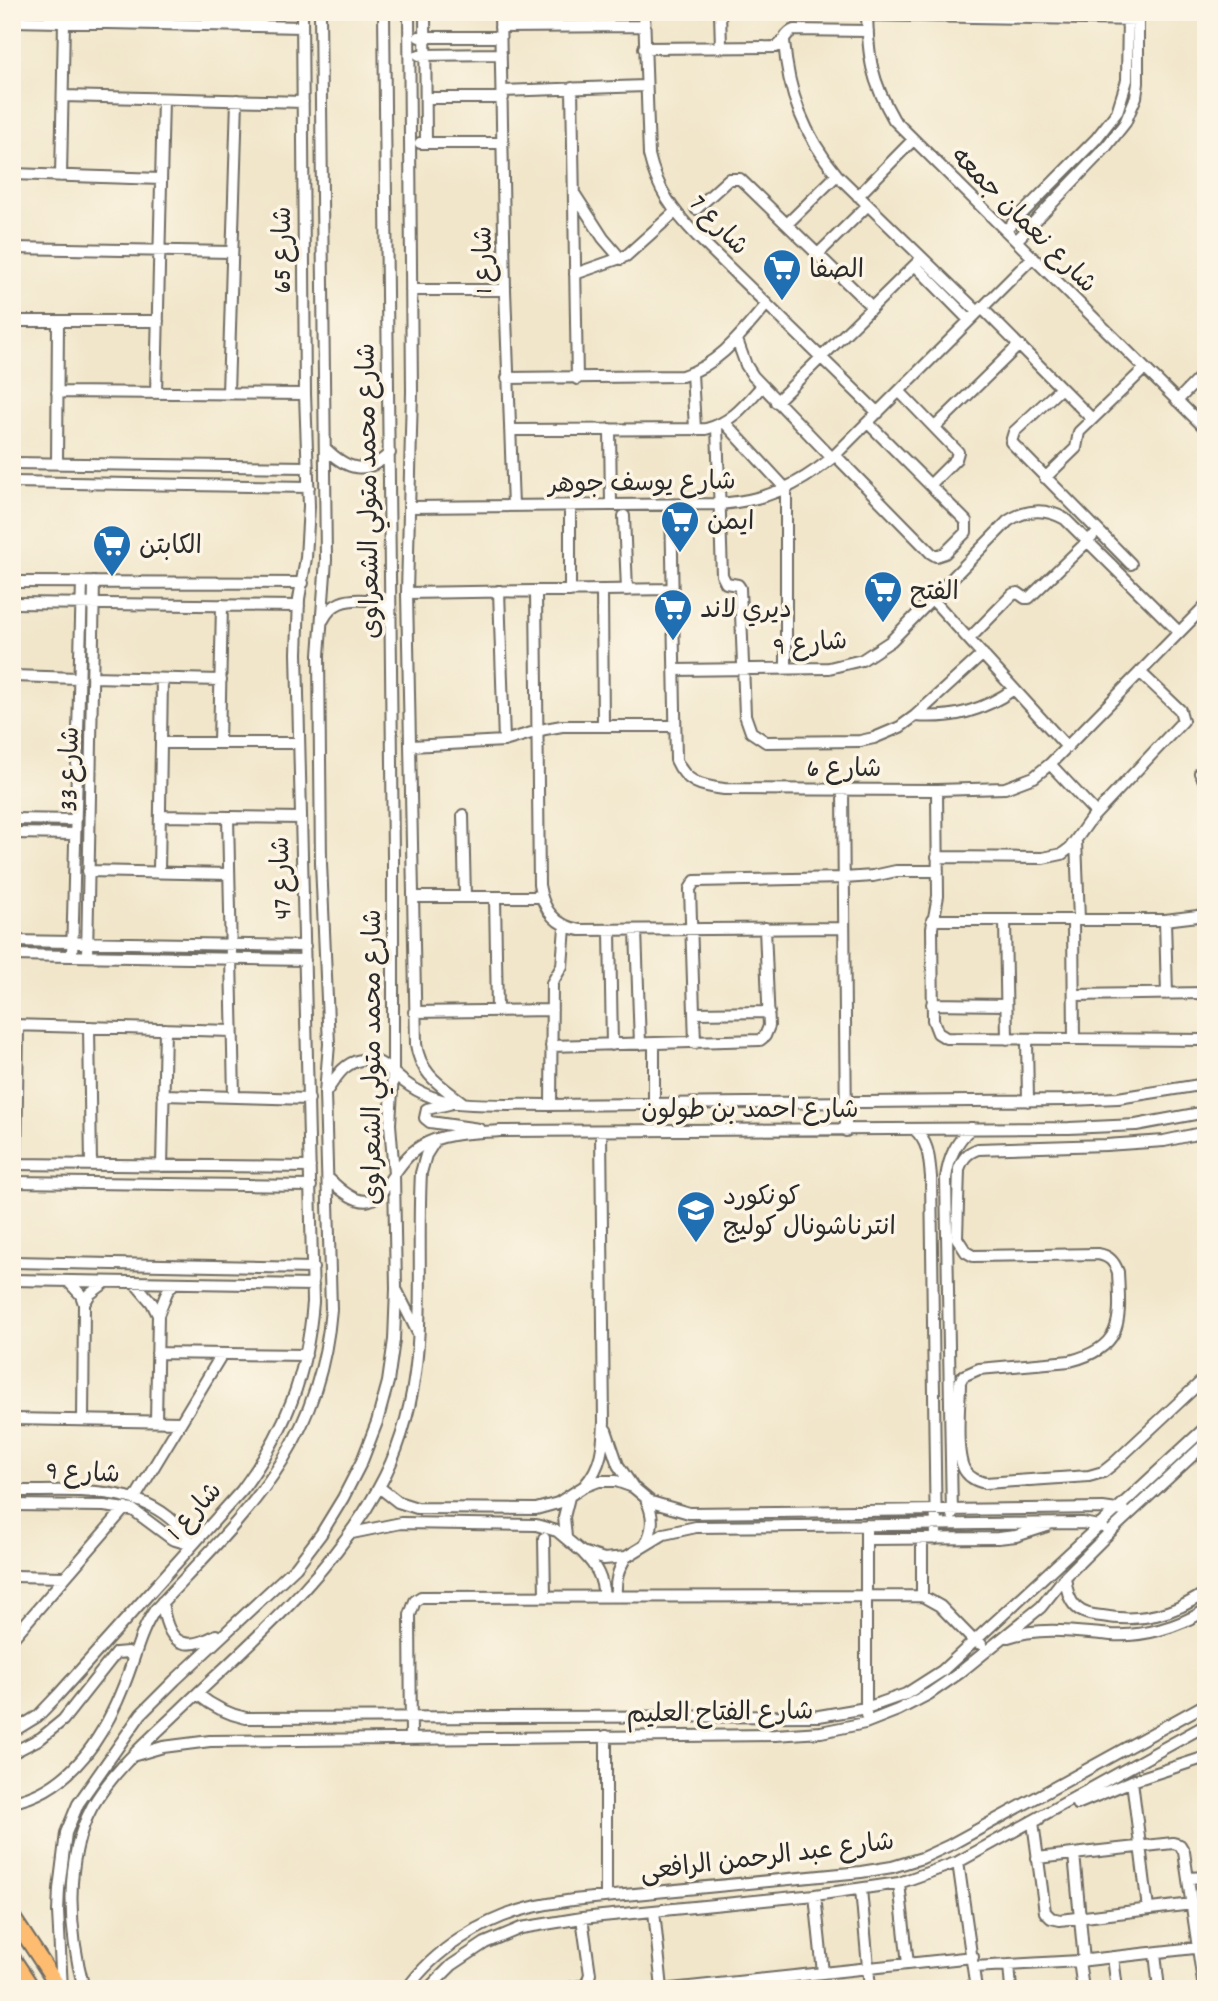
<svg xmlns="http://www.w3.org/2000/svg" width="1218" height="2001" viewBox="0 0 1218 2001" font-family="Dekko,'Playpen Sans Arabic',sans-serif">
<style>
.lines{fill:none;stroke-linecap:round;stroke-linejoin:round}
.minor-casing{stroke:#706c63;stroke-width:14}
.highway-casing{stroke:#706c63;stroke-width:18}
.minor{stroke:#fff;stroke-width:10}
.highway{stroke:#fdbc70;stroke-width:14}
.labels{text-anchor:middle;stroke-width:7;stroke-linejoin:round;paint-order:stroke}
.street-label{font-size:26px;fill:#2b2b2b;stroke:#fcf5e5}
.poi-label{font-size:26px;fill:#2b2b2b;stroke:#fcf5e5;text-anchor:start}
</style>
<rect width="100%" height="100%" fill="#fcf5e5"/>
<filter id="ink" filterUnits="userSpaceOnUse"><feTurbulence type="fractalNoise" baseFrequency=".0143" numOctaves="2"/><feDisplacementMap in="SourceGraphic" scale="14" xChannelSelector="R" yChannelSelector="G"/><feConvolveMatrix kernelMatrix="1 2 1 2 8 2 1 2 1" color-interpolation-filters="sRGB"/></filter>
<filter id="wash" filterUnits="userSpaceOnUse"><feTurbulence type="fractalNoise" baseFrequency=".00686" numOctaves="4" result="noise"/><feDisplacementMap in="SourceGraphic" scale="28" xChannelSelector="R" yChannelSelector="G"/><feGaussianBlur stdDeviation="1.57" result="paint"/><feColorMatrix in="noise" values="0 0 0 0 0 0 0 0 0 0 0 0 0 0 0 0 0 1.4 0 .05"/><feComposite in="paint" operator="in"/></filter>
<g filter="url(#wash)">
<rect width="100%" height="100%" fill="#f1e6ca"/>
</g>
<g filter="url(#ink)">
<g class="lines">
<defs>
<path id="minor" d="M 409,12 L 412,392 L 407,593 L 416,1044 C 420,1074 440,1085 462,1102
M 425,12 L 426,143
M 500,12 L 505,290 L 513,506
M 644,12 L 649,155 C 657,189 673,211 697,236 L 878,413
M 720,12 L 721,47
M 867,12 C 868,57 871,80 894,120 L 1206,429
M 867,15 L 1138,20
M 12,21 L 302,27
M 500,27 L 644,26
M 419,37 L 500,37
M 784,41 C 788,93 804,135 837,175 L 978,312
M 644,48 L 776,47 C 785,43 784,33 794,30 L 868,31
M 419,55 L 501,54
M 572,88 L 577,379
M 502,91 L 645,86
M 63,96 L 303,102
M 426,98 L 503,98
M 420,143 L 503,143
M 12,174 L 161,179
M 61,176 L 64,22
M 574,193 L 603,238 L 621,259
M 858,196 L 913,140
M 696,209 L 729,179 L 740,179 L 872,307
M 787,224 L 837,175
M 1006,230 L 1096,139 L 1117,112 L 1127,80 L 1128,15
M 1016,241 L 1106,147 L 1125,123 L 1136,97 L 1138,83 L 1138,12
M 12,248 L 232,252
M 818,254 L 868,205
M 915,265 L 969,320
M 575,274 L 626,256 L 675,212
M 411,290 L 505,290
M 982,308 L 1092,419
M 12,321 L 158,321
M 737,340 L 746,365 L 753,376 L 832,458
M 692,373 L 695,429
M 507,378 L 682,376 C 719,365 743,332 767,304
M 1061,388 L 1014,432 L 1011,442 L 1131,564
M 899,391 L 958,452 L 956,459 L 930,485
M 57,392 L 305,394
M 156,393 L 163,99
M 228,393 L 237,100
M 1177,401 L 1206,371
M 776,402 L 922,258
M 725,423 L 786,489 L 786,669
M 717,426 L 722,575 L 726,583 L 738,585 L 740,588 L 745,715 L 751,732 L 766,742 L 860,741 L 874,738 L 900,727 L 915,716 L 983,654
M 935,427 L 1019,345
M 610,429 L 611,505
M 510,430 L 706,429 C 731,423 745,405 761,387
M 325,448 C 347,470 366,476 390,453
M 835,455 L 931,553 L 936,556 L 945,553 L 966,532 L 966,521 L 868,423
M 12,463 L 308,467
M 57,464 L 58,321
M 1045,478 L 1076,448 L 1079,432 L 1144,369
M 12,482 L 309,487
M 671,505 L 676,760 C 686,783 701,786 724,789 L 937,790 L 1005,788 L 1034,777 L 1050,764 L 1206,605
M 409,507 L 720,504 C 767,500 796,487 832,458 L 1033,257
M 624,516 L 627,590
M 12,582 L 303,583
M 602,590 L 603,726
M 499,591 L 504,741
M 536,591 L 539,885 C 543,910 555,926 580,930 L 844,928
M 570,591 L 570,506
M 407,593 L 673,589
M 932,599 L 1067,747
M 12,603 L 299,606
M 323,620 C 332,602 346,599 365,600 C 371,600 377,599 381,603 C 386,607 388,613 390,618
M 969,639 L 1013,594 L 1018,593 L 1025,598 L 1029,598 L 1092,537
M 674,670 L 829,668 L 862,660 L 891,641 L 1008,521 C 1026,509 1046,508 1065,519 L 1179,632
M 12,676 L 79,678
M 92,677 L 221,680
M 915,716 C 952,719 983,711 1014,689
M 161,743 L 299,743
M 219,743 L 222,605
M 411,746 L 504,741 L 545,729 L 562,726 L 675,726
M 1050,764 L 1096,813
M 1206,765 L 1200,773 L 1206,784
M 843,789 L 846,1131
M 937,790 L 938,896 L 932,928 L 933,1020 L 938,1033 L 946,1038 L 1206,1040
M 463,815 L 465,897
M 160,816 L 301,818
M 228,817 L 234,1097
M 12,819 L 76,820
M 12,833 L 75,834
M 1076,840 L 1079,920
M 937,857 L 1043,858 L 1062,854 L 1070,848 L 1090,820 L 1183,721 L 1180,710 L 1140,672
M 88,871 L 229,874
M 159,872 L 162,679
M 413,897 L 541,897
M 495,897 L 497,1011
M 932,920 L 1165,920 L 1206,915
M 1005,920 L 1007,1039
M 1073,920 L 1074,1039
M 1165,920 L 1167,994
M 636,930 L 640,1044
M 610,931 L 612,1045
M 12,941 L 305,946
M 12,955 L 305,960
M 72,956 L 82,582
M 87,956 L 94,582
M 1074,995 L 1206,993
M 932,1004 L 1006,1005
M 414,1012 L 552,1010
M 694,1013 L 769,1012
M 12,1025 L 232,1031
M 89,1027 L 91,1165
M 1027,1039 L 1028,1101
M 695,1043 L 690,889 L 695,881 L 844,878 L 873,876 L 896,871 L 938,871
M 551,1046 L 760,1040 L 765,1036 L 769,1026 L 765,928
M 326,1092 C 335,1079 343,1063 361,1060 C 380,1057 390,1071 403,1081 C 412,1088 421,1093 432,1097 C 459,1108 514,1104 546,1105 L 1069,1100 L 1118,1098 L 1206,1084
M 163,1095 L 309,1099
M 449,1104 L 427,1109 L 425,1118 L 430,1122 L 479,1129
M 654,1104 L 654,1044
M 551,1105 L 552,983 L 562,966 L 565,927
M 914,1129 C 929,1142 929,1158 931,1177 L 936,1539
M 1206,1132 L 1164,1141 L 1106,1145 L 978,1149 C 967,1153 963,1158 959,1169 L 957,1238 L 966,1252 L 973,1256 L 1098,1254 C 1109,1256 1114,1261 1118,1272 C 1120,1319 1125,1347 1070,1361 L 979,1369 L 963,1376 L 960,1382 C 960,1403 954,1457 966,1472 C 971,1479 978,1481 985,1483 L 1089,1476 L 1103,1472 L 1113,1464 L 1206,1377
M 12,1164 L 310,1167
M 16,1164 L 18,1026
M 162,1166 L 165,1029
M 328,1178 C 385,1235 381,1170 421,1146 C 444,1132 474,1133 500,1131 L 1069,1128 L 1136,1125 L 1206,1112
M 12,1182 L 311,1186
M 12,1262 L 313,1268
M 12,1280 L 313,1285
M 68,1281 L 81,1295 L 84,1304 L 83,1420
M 134,1282 L 152,1303 L 158,1315
M 397,1291 L 418,1333
M 12,1298 L 12,1333
M 84,1304 L 90,1294 L 106,1282
M 157,1353 L 306,1355
M 12,1419 L 181,1422
M 156,1421 L 158,1315 L 167,1292 L 174,1283
M 606,1430 L 618,1465 L 633,1487
M 585,1485 C 602,1466 603,1446 604,1422 L 601,1131
M 379,1487 L 398,1502 L 417,1508 L 536,1509 L 558,1503 L 583,1487 L 599,1481 L 616,1481 L 633,1487 L 651,1502 L 689,1513 L 1103,1508 L 1124,1511
M 12,1491 C 77,1492 155,1480 192,1545
M 135,1498 L 222,1354
M 12,1505 L 104,1506 L 133,1510 L 172,1539 L 192,1545
M 952,1515 L 946,1178 C 949,1157 956,1142 971,1128
M 352,1533 L 401,1523 L 536,1525 L 557,1531 L 582,1552 L 604,1559 L 626,1557 L 664,1534 L 696,1527 L 1083,1523 L 1103,1527
M 566,1537 L 564,1517 L 569,1497
M 544,1538 L 545,1596
M 866,1539 L 998,1538 L 1016,1536 L 1047,1526
M 645,1545 C 654,1528 654,1516 646,1499
M 584,1554 C 597,1567 602,1578 604,1596
M 12,1576 L 65,1577
M 1065,1577 C 1067,1589 1068,1599 1076,1607 C 1083,1614 1093,1615 1102,1616 C 1139,1623 1175,1614 1206,1592
M 616,1596 C 615,1580 618,1570 626,1557
M 922,1596 L 922,1539
M 162,1602 C 167,1639 180,1655 216,1635
M 1008,1637 C 1041,1626 1077,1632 1111,1635 C 1144,1637 1178,1627 1206,1610
M 12,1639 L 125,1508
M 197,1694 C 212,1706 226,1714 246,1718 L 819,1716 L 866,1708 L 906,1694 L 942,1671 L 1206,1427
M 866,1715 L 866,1525
M 12,1732 L 38,1716 L 58,1695 L 242,1490 C 286,1430 307,1376 313,1302 L 297,653 L 299,599 L 306,558 L 309,506 L 305,394 L 302,12
M 411,1738 L 410,1615 L 415,1601 L 421,1597 L 922,1596 L 940,1606 L 975,1642 L 981,1644
M 12,1753 L 41,1738 L 63,1720 L 116,1653 L 128,1652 L 133,1658 L 132,1662
M 132,1756 L 163,1747 L 210,1741 L 775,1735 L 821,1732 L 865,1723 L 898,1710 L 929,1694 L 958,1674 L 1041,1607 L 1065,1577 L 1111,1531 L 1206,1443
M 1132,1781 L 1148,1909
M 12,1802 C 70,1791 104,1736 124,1685 C 135,1659 139,1633 155,1610 C 245,1513 320,1449 331,1309 L 325,1093 L 329,1044 L 321,863 L 319,655 L 326,560 L 320,12
M 1077,1804 L 1132,1781 L 1206,1757
M 1039,1819 L 1033,1822 L 1045,1912 L 1051,1918 L 1060,1920 L 1192,1904
M 1074,1854 L 1084,1961
M 1037,1858 L 1173,1843 L 1180,1845 L 1184,1852 L 1204,1989
M 958,1862 L 976,1989
M 1188,1878 L 1206,1877
M 899,1883 L 908,1964
M 861,1889 L 870,1989
M 815,1895 L 823,1973
M 606,1897 L 606,1736
M 654,1911 L 662,1989
M 582,1918 L 590,1974 L 585,1989
M 1155,1953 L 1159,1989
M 1113,1957 L 1117,1989
M 1079,1961 L 1083,1989
M 1009,1965 L 1011,1989
M 974,1967 L 1079,1961 L 1203,1947
M 62,1989 L 58,1912 L 59,1889 L 66,1833 L 78,1804 L 141,1714 L 175,1680 L 296,1567 L 321,1534 L 343,1498 L 362,1461 L 377,1422 L 388,1382 L 394,1340 L 396,1289 L 394,1174 L 390,1124 L 393,1073 L 393,856 L 384,12
M 84,1989 C 69,1932 63,1861 92,1807 C 114,1769 150,1739 181,1709 C 252,1641 329,1577 378,1489 C 435,1387 415,1283 421,1173 L 426,1155 L 436,1139
M 407,1989 C 434,1950 484,1919 529,1908 C 544,1904 559,1902 573,1900 L 861,1872 L 892,1867 L 922,1858 L 950,1845 L 1206,1704
M 428,1989 L 452,1965 L 485,1943 L 521,1928 L 582,1918 L 815,1895 L 899,1883 L 958,1862 L 1206,1725
M 563,1989 L 587,1985
M 671,1989 L 973,1957"/>
<path id="highway" d="M 12,1916 L 60,1989
M 12,1957 L 33,1989"/>
</defs>
<use href="#minor" class="minor-casing"/>
<use href="#highway" class="highway-casing"/>
<use href="#minor" class="minor"/>
<use href="#highway" class="highway"/>
</g>
</g>
<defs>
<symbol id="supermarket-pin" viewBox="-11 -11 22 30"><path d="M0 17L-7.5 6A9.5 9.5 0 1 1 7.5 6Z" fill="#1f6fb2" stroke="#fcf5e5"/><path d="M-6-5.5h2.5l.6 2H6L4.5 2H-2.5L-4.4-4H-6ZM-1.5 3.2a1.3 1.3 0 1 0 .1 0ZM3 3.2a1.3 1.3 0 1 0 .1 0Z" fill="#fff"/></symbol>
<symbol id="school-pin" viewBox="-11 -11 22 30"><path d="M0 17L-7.5 6A9.5 9.5 0 1 1 7.5 6Z" fill="#1f6fb2" stroke="#fcf5e5"/><path d="M0-5L7-2L0 1L-7-2ZM-4 1L0 2.5L4 1V4Q0 6-4 4Z" fill="#fff"/></symbol>
</defs>
<g fill-rule="evenodd">
<use href="#supermarket-pin" x="760" y="246" width="44" height="60"/>
<use href="#supermarket-pin" x="658" y="498" width="44" height="60"/>
<use href="#supermarket-pin" x="90" y="522" width="44" height="60"/>
<use href="#supermarket-pin" x="861" y="568" width="44" height="60"/>
<use href="#supermarket-pin" x="651" y="586" width="44" height="60"/>
<use href="#school-pin" x="674" y="1188" width="44" height="60"/>
</g>
<g class="labels">
<g class="street-label">
<text transform="translate(1025 219) rotate(45)" y="9">شارع نعمان جمعه</text>
<text transform="translate(720 224) rotate(46)" y="9">شارع 7</text>
<text transform="translate(281 250) rotate(-90)" y="9">شارع 65</text>
<text transform="translate(482 260) rotate(-91)" y="9">شارع 1</text>
<text transform="translate(642 481) rotate(-1)" y="9">شارع يوسف جوهر</text>
<text transform="translate(367 491) rotate(-91)" y="9">شارع محمد متولي الشعراوى</text>
<text transform="translate(810 642) rotate(-5)" y="9">شارع 9</text>
<text x="844" y="776">شارع 6</text>
<text transform="translate(68 769) rotate(-89)" y="9">شارع 33</text>
<text transform="translate(280 878) rotate(-92)" y="9">شارع 47</text>
<text transform="translate(371 1057) rotate(-90)" y="9">شارع محمد متولي الشعراوى</text>
<text x="750" y="1117">شارع احمد بن طولون</text>
<text transform="translate(83 1471) rotate(3)" y="9">شارع 9</text>
<text transform="translate(193 1510) rotate(-48)" y="9">شارع 1</text>
<text transform="translate(720 1711) rotate(-1)" y="9">شارع الفتاح العليم</text>
<text transform="translate(767 1855) rotate(-7)" y="9">شارع عبد الرحمن الرافعى</text>
</g>
<g class="poi-label">
<text x="809" y="277">الصفا</text>
<text x="707" y="529">ايمن</text>
<text x="139" y="553">الكابتن</text>
<text x="910" y="599">الفتح</text>
<text x="700" y="617">ديري لاند</text>
<text x="723" y="1204">كونكورد<tspan x="723" dy="30">انترناشونال كوليج</tspan></text>
</g>
</g>
<rect width="1218" height="2001" fill="none" stroke="#fcf5e5" stroke-width="42"/>
</svg>
